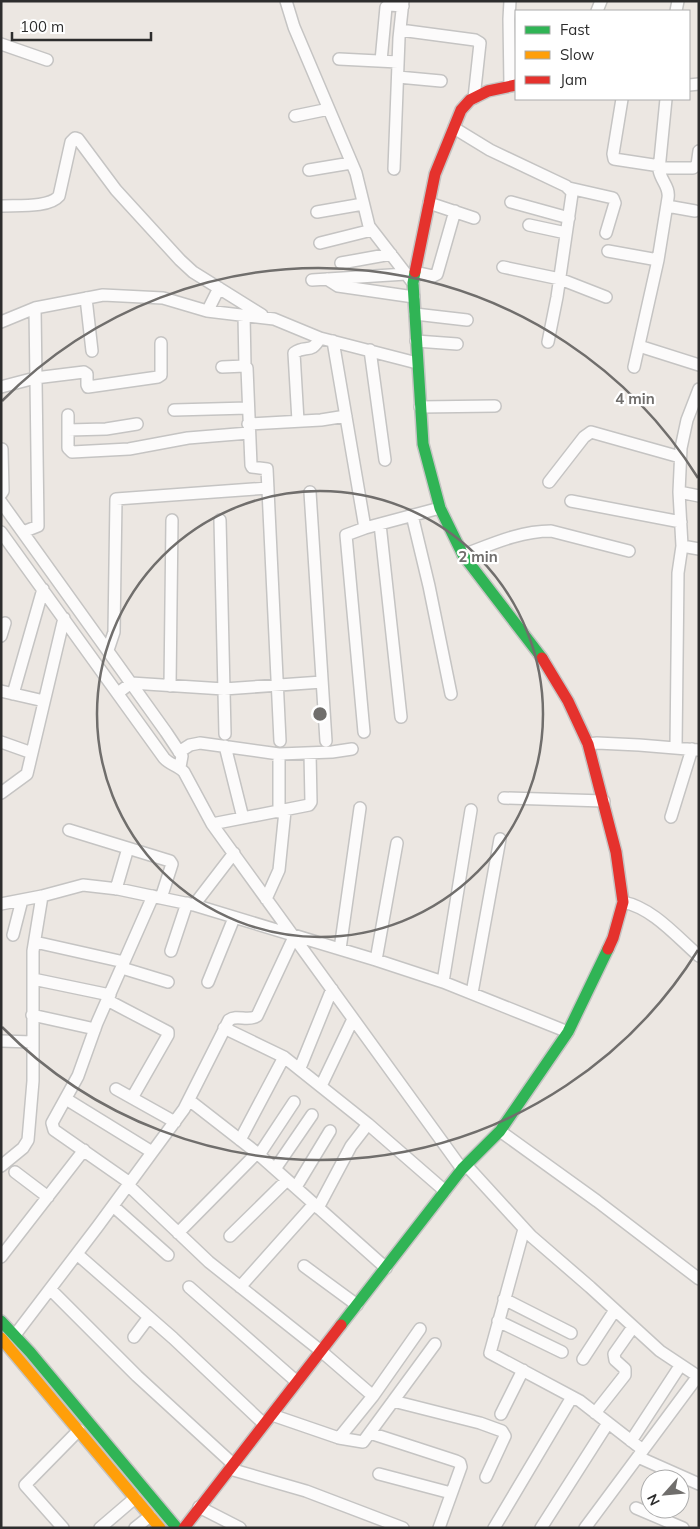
<svg xmlns="http://www.w3.org/2000/svg" width="700" height="1529" viewBox="0 0 700 1529" font-family="Mulish,sans-serif">
<style>
.lines{fill:none;stroke-linecap:round;stroke-linejoin:round}
.street-casing{stroke:#c5c4c3;stroke-width:14}
.fast-casing{stroke:#c5c4c3;stroke-width:14}
.slow-casing{stroke:#c5c4c3;stroke-width:14}
.jam-casing{stroke:#c5c4c3;stroke-width:14}
.street{stroke:#fcfbfb;stroke-width:11}
.fast{stroke:#30b455;stroke-width:11}
.slow{stroke:#ff9f0a;stroke-width:11}
.jam{stroke:#e5322d;stroke-width:11}
.ring{fill:none;stroke:#706e6c;stroke-width:2.5}
.centre{fill:#706e6c;stroke:#fff;stroke-width:2.5}
.ring-label{font-size:15px;text-anchor:middle;font-weight:bold;fill:#706e6c;stroke:#fff;stroke-width:4.5;stroke-linejoin:round;paint-order:stroke}
</style>
<rect width="100%" height="100%" fill="#ece7e2"/>
<g class="lines">
<defs>
<path id="street" d="M 286,1 L 294,27 L 356,173 L 369,226 L 413,283
M 597,11 L 601,1
M 676,11 L 678,1
M 400,30 L 475,40 L 480,43 L 474,98
M 1,44 L 47,60
M 339,59 L 398,62
M 381,61 L 386,7 L 389,5 L 403,6
M 398,77 L 441,81
M 689,85 L 699,84
M 510,86 L 509,19 L 510,1
M 622,99 L 613,154 L 614,159 L 660,166
M 295,116 L 329,109
M 454,128 L 490,150 L 566,186 L 571,191 L 572,194 L 557,297 L 548,342
M 659,168 L 693,168 L 697,165 L 699,151
M 394,169 L 399,38 L 403,1
M 309,170 L 351,163
M 569,188 L 613,198 L 615,203 L 606,233
M 511,202 L 569,218
M 429,203 L 474,218
M 1,206 C 17,205 49,208 59,196 L 71,142 L 75,138 L 78,139 L 116,190 L 180,260 L 193,272 L 262,315
M 667,206 L 695,211
M 317,212 L 363,204
M 529,225 L 566,233
M 320,243 L 372,230
M 608,251 L 658,260
M 341,263 L 391,254
M 503,267 L 560,279 L 606,297
M 415,272 L 433,276 L 437,274 L 455,211
M 327,279 L 338,286 L 414,297
M 312,280 L 406,274
M 86,298 L 92,351
M 208,310 L 219,288
M 415,314 L 467,320
M 244,315 L 245,366
M 1,322 L 35,308 L 103,295 L 163,298 L 207,311 L 274,319 L 320,338 L 417,363
M 333,341 L 365,528
M 416,341 L 457,344
M 639,346 L 699,365
M 370,350 L 385,460
M 222,367 L 245,366 L 247,368 L 251,465 L 252,467 L 267,469 L 280,741
M 634,367 L 658,260 L 668,198 C 670,187 661,181 659,170 L 666,99
M 1,387 L 35,378 L 84,372 L 87,374 L 87,385 L 88,387 L 158,377 L 161,375 L 161,343
M 420,407 L 495,406
M 174,410 L 248,408
M 68,415 L 68,448 L 72,452 L 129,449 L 188,438 L 249,433
M 298,421 L 294,353 C 306,344 311,355 320,338
M 248,424 L 321,420 L 346,416
M 68,430 L 106,429 L 137,424
M 549,482 L 584,437 L 591,432 L 680,457
M 310,492 L 326,741
M 679,492 L 699,496
M 1,494 L 3,491 L 2,449
M 571,501 L 681,522
M 1,502 L 166,732 L 182,756 L 180,767
M 412,515 L 429,586 L 451,694
M 220,520 L 225,734
M 380,524 L 401,717
M 1,532 L 164,758 C 170,765 178,765 184,772 L 212,824 L 462,1169
M 23,532 L 38,526 L 35,308
M 682,546 L 699,549
M 463,555 C 492,544 520,531 551,531 L 629,551
M 1,636 L 5,623
M 108,650 L 114,632 L 116,499 L 268,488
M 170,686 L 172,520
M 1,691 L 44,701
M 118,693 L 131,683 L 224,689 L 322,682
M 13,694 L 43,589
M 364,732 L 346,535 L 365,528 L 440,508
M 1,742 L 32,753
M 588,744 L 597,743 L 639,745 L 699,750
M 225,746 L 243,818
M 676,747 L 678,573 L 682,546 L 679,492 L 681,448 L 687,420 L 699,389
M 179,752 L 190,745 L 200,743 L 279,754 L 332,752 L 352,749
M 1,793 L 27,774 L 64,618
M 504,798 L 604,801
M 279,812 L 279,754
M 671,817 L 692,749
M 212,824 L 309,805 L 311,802 L 310,753
M 69,830 L 170,861 L 172,864 L 161,898
M 116,889 L 128,848
M 266,899 L 279,870 L 285,811
M 623,902 C 653,908 677,937 699,956
M 1,904 L 42,896 L 83,885 L 118,889 L 194,905 L 376,960 L 443,982 L 568,1032
M 194,905 L 234,853
M 13,935 L 22,900
M 35,942 L 124,962
M 340,949 L 360,808
M 171,951 L 187,903
M 376,960 L 397,843
M 122,968 L 168,982
M 33,979 L 110,995
M 208,982 L 234,918
M 443,982 L 471,810
M 472,993 L 500,839
M 107,1000 L 168,1032 L 168,1035 L 132,1098
M 32,1015 L 95,1029
M 224,1028 L 284,1057 L 368,1124 L 445,1191
M 1,1041 L 32,1042
M 300,1068 L 332,989
M 321,1086 L 353,1019
M 116,1089 L 175,1122
M 66,1099 L 152,1152
M 189,1100 L 257,1153 L 386,1268
M 500,1131 L 597,1201 L 699,1279
M 240,1140 L 284,1057
M 259,1155 L 294,1102
M 466,1165 L 531,1236 L 590,1287 L 660,1351 L 699,1377
M 1,1166 L 23,1148 L 28,1140 L 33,1081 L 33,951 L 42,896
M 275,1169 L 312,1115
M 15,1172 L 48,1197
M 130,1183 L 54,1130 L 52,1123 L 78,1076 L 97,1023 L 153,896
M 128,1185 L 209,1262 L 321,1351 L 373,1396
M 296,1187 L 330,1131
M 113,1206 L 168,1255
M 318,1208 L 351,1146 L 368,1124
M 524,1229 L 490,1353 L 580,1401 L 643,1450
M 178,1233 L 257,1153
M 230,1236 L 287,1180
M 77,1254 L 173,1338 L 264,1424
M 1,1257 L 84,1150
M 304,1266 L 357,1305
M 189,1287 L 297,1382
M 240,1287 L 314,1204
M 50,1289 L 137,1376 L 233,1464
M 504,1299 L 571,1333
M 498,1321 L 562,1352
M 15,1335 L 98,1226 L 184,1109 L 229,1020 C 237,1014 248,1022 257,1016 L 294,937
M 134,1337 L 149,1317
M 583,1359 L 615,1310
M 393,1401 L 480,1423 L 502,1431 L 505,1436 L 486,1477
M 595,1413 L 625,1375 L 625,1369 L 615,1360 L 614,1354 L 633,1327
M 501,1414 L 523,1370
M 272,1415 L 339,1438 L 363,1442 L 435,1344
M 370,1433 L 456,1461 L 460,1463 L 461,1467 L 439,1528
M 339,1438 L 373,1396 L 420,1329
M 631,1441 L 680,1366
M 638,1457 L 699,1484
M 230,1469 L 306,1491 L 403,1528
M 379,1474 L 451,1493
M 199,1507 L 240,1528
M 636,1508 L 683,1528
M 63,1528 L 25,1485 L 79,1430
M 100,1528 L 135,1498
M 135,1528 L 150,1516
M 494,1528 L 572,1397
M 541,1528 L 608,1423
M 585,1528 L 698,1376"/>
<path id="fast" d="M 415,272 L 413,283 L 423,444 L 440,508 L 463,555 L 542,658
M 1,1321 L 30,1352 L 177,1528
M 341,1325 L 462,1169 L 500,1131 L 568,1032 L 608,949"/>
<path id="slow" d="M 1,1338 L 160,1528"/>
<path id="jam" d="M 415,272 L 435,174 L 461,110 L 470,100 L 488,91 L 516,85
M 542,658 L 568,701 L 588,744 L 616,852 L 623,902 L 613,938 L 608,949
M 184,1528 L 341,1325"/>
</defs>
<use href="#street" class="street-casing"/>
<use href="#fast" class="fast-casing"/>
<use href="#slow" class="slow-casing"/>
<use href="#jam" class="jam-casing"/>
<use href="#street" class="street"/>
<use href="#fast" class="fast"/>
<use href="#slow" class="slow"/>
<use href="#jam" class="jam"/>
</g>
<g class="ring">
<circle cx="320" cy="714" r="223"/>
<path d="M698 950A446 446 0 0 1 2 1027M2 401A446 446 0 0 1 698 478"/>
</g>
<circle cx="320" cy="714" r="8" class="centre"/>
<g class="ring-label">
<text x="635" y="404">4 min</text>
<text x="478" y="562">2 min</text>
</g>
<rect width="700" height="1529" fill="none" stroke="#2d2d2d" stroke-width="5"/>
<rect x="515" y="10" width="175" height="90" fill="#ffffff" stroke="#ababab"/>
<rect x="525" y="26" width="25" height="8" fill="#30b455" stroke="#ababab"/>
<text x="560" y="35" font-size="15" fill="#2d2d2d">Fast</text>
<rect x="525" y="51" width="25" height="8" fill="#ff9f0a" stroke="#ababab"/>
<text x="560" y="60" font-size="15" fill="#2d2d2d">Slow</text>
<rect x="525" y="76" width="25" height="8" fill="#e5322d" stroke="#ababab"/>
<text x="560" y="85" font-size="15" fill="#2d2d2d">Jam</text>
<g transform="translate(665 1494) rotate(243)"><circle r="24" fill="#ffffff" stroke="#ababab"/>
<path d="M0-4L9 19L0 12L-9 19Z" fill="#706e6c"/>
<text y="-8" font-size="14" font-weight="bold" text-anchor="middle" fill="#2d2d2d">N</text>
</g>
<path d="M12 32v8h139v-8" fill="none" stroke="#2d2d2d" stroke-width="2.5"/>
<text x="20" y="32" font-size="15" fill="#2d2d2d" stroke="#ffffff" stroke-width="4" paint-order="stroke">100 m</text>
</svg>
